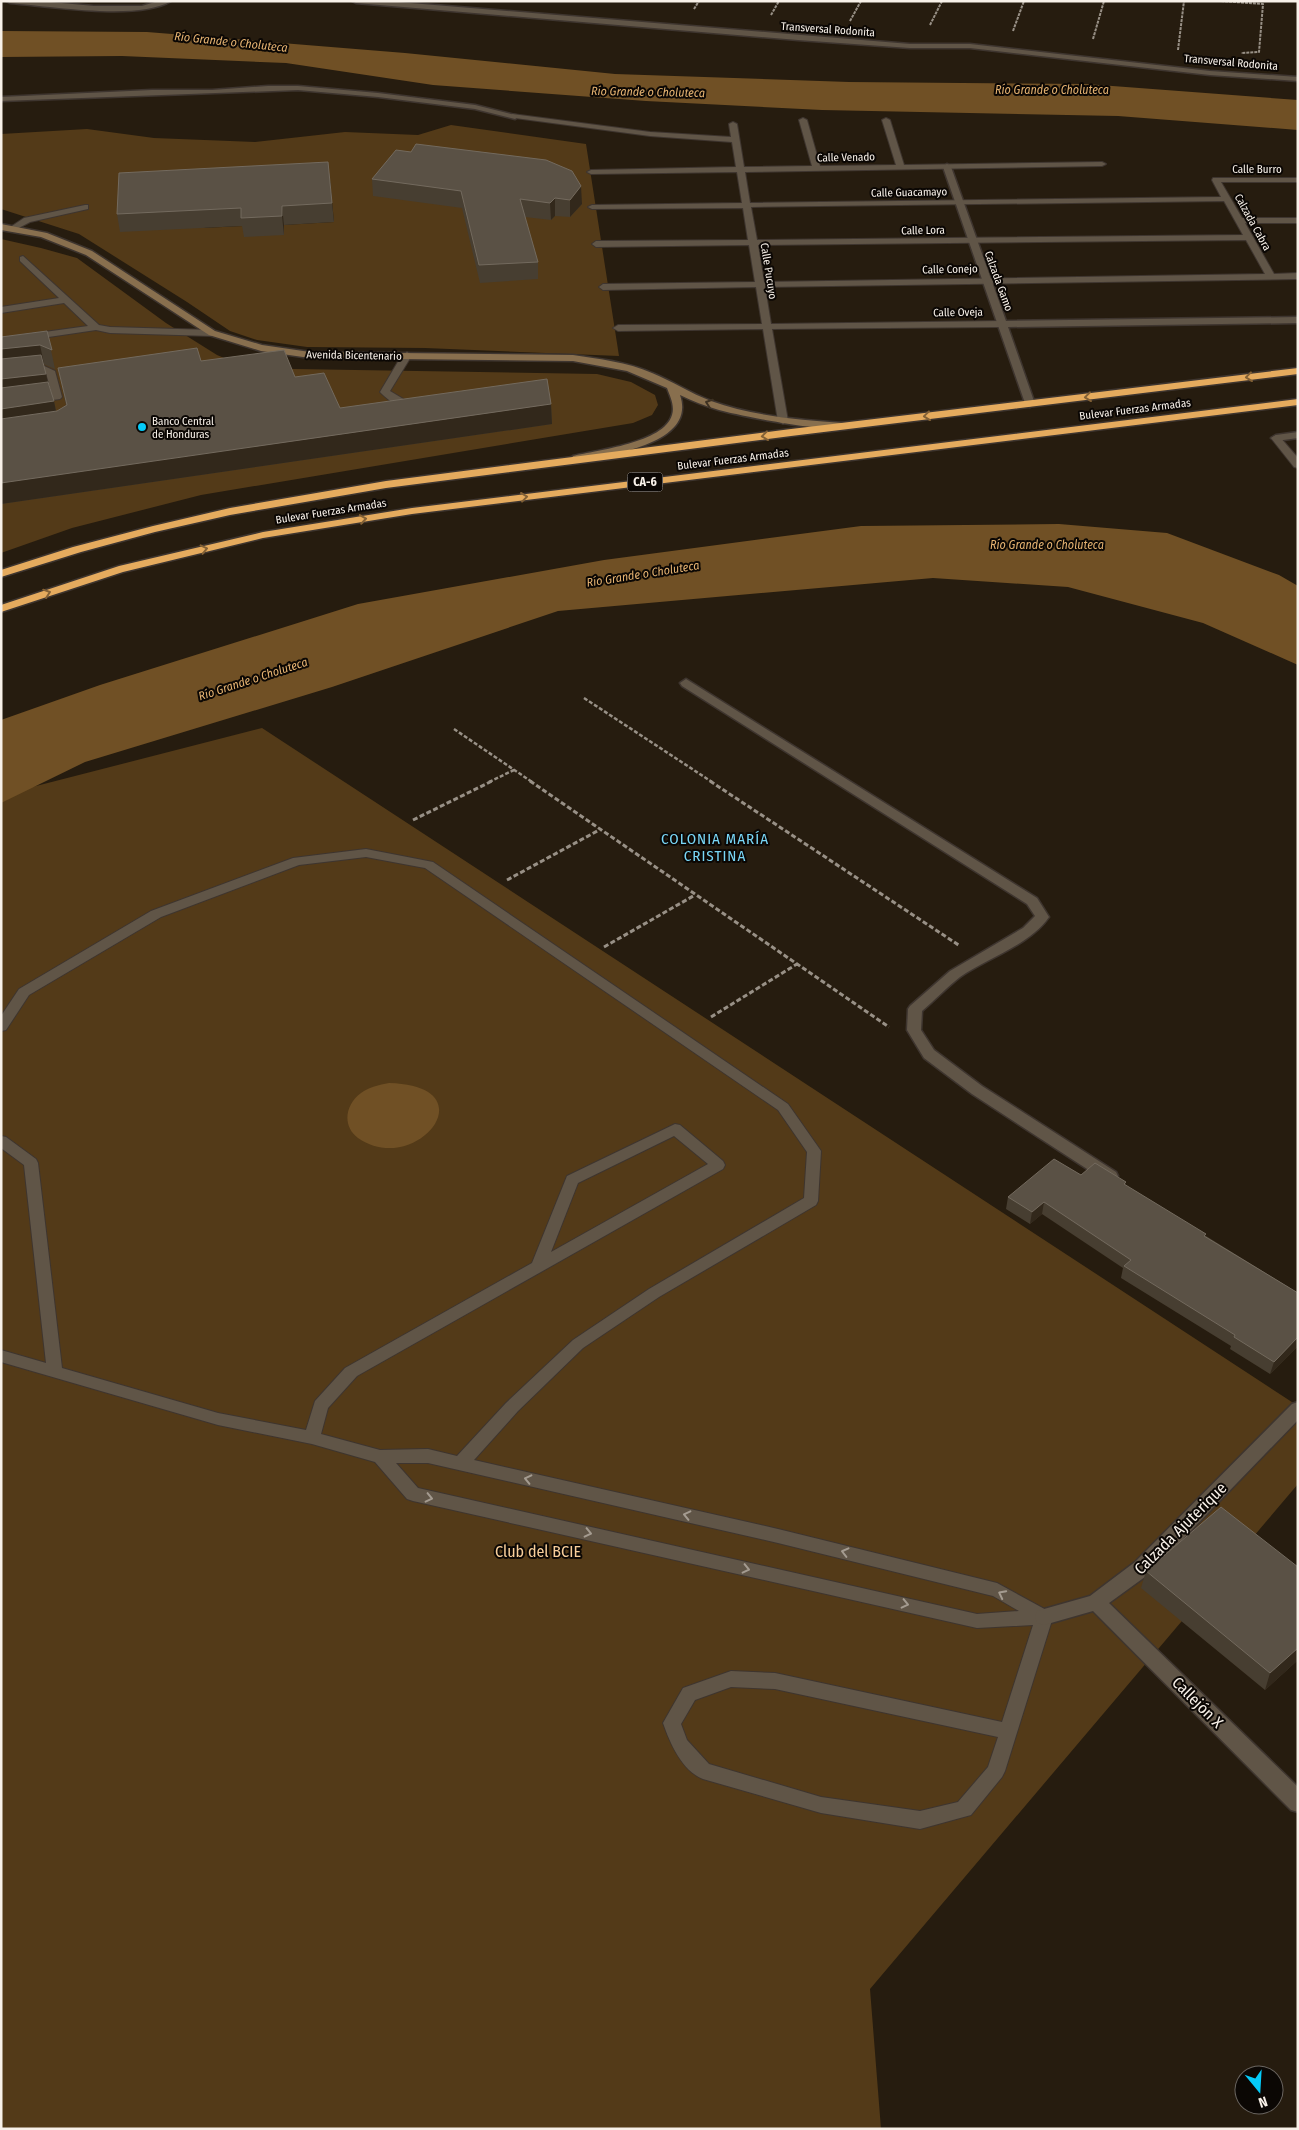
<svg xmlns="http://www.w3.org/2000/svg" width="1299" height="2130" viewBox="0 0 1299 2130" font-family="'Fira Sans Condensed',sans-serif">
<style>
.green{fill:#533a18;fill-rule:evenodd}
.water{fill:#705025}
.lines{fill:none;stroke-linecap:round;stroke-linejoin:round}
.lane-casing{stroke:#3e352f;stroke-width:2}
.street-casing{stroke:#3e352f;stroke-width:3}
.secondary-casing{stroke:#3e352f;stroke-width:3}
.highway-casing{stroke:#3e352f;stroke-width:3}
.path-far2{stroke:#989086;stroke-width:2;stroke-dasharray:3 1;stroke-linecap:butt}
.path-far1{stroke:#989086;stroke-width:2.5;stroke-dasharray:4 2;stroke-linecap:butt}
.path{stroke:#989086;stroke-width:3;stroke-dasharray:5 2.5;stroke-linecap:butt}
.lane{fill:#605547;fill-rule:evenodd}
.street{fill:#605547;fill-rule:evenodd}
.secondary{fill:#886f4e;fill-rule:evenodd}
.highway{fill:#e5ab5e;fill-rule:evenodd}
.wall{fill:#473e31}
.shaded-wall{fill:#32281b}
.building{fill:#5a5145;stroke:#736a5e}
.oneway{stroke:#836136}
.oneway2{stroke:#3d3122}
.oneway3{stroke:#a49b90}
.poi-dot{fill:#05cbf9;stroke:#0b0704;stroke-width:2}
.labels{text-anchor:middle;stroke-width:4;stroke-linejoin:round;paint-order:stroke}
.far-street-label{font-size:11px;fill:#f8f1e9;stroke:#0b0704}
.far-poi-label{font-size:11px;fill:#f8f1e9;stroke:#0b0704;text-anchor:start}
.far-water-label{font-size:12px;font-style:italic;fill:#e7b472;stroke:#0b0704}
.shield{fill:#0b0704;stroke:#b1aba4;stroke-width:1}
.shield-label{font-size:12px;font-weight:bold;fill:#f8f1e9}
.neighbourhood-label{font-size:15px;letter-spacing:1px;fill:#79d7f7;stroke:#0b0704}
.near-street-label{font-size:16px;fill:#f8f1e9;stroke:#0b0704}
.near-park-label{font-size:16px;fill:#f9cf9b;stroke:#0b0704}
</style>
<rect width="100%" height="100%" fill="#261c0f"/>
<path class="green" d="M 451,125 L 586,144 L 619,356 L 425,348 L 307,347 L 257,340 L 230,331 L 187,302 L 79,234 L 1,209 L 1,134 L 87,129 L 154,138 L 255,142 L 345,132 L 418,135 ZM 330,180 L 334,222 L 284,225 L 284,235 L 243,226 L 203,228 Z
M 1,239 L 41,248 L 77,258 L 166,323 L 217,355 L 236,363 L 294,369 L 597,374 L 631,382 L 655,395 L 658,405 L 652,415 L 633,423 L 201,495 L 72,528 L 1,553 Z
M 262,728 L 1298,1406 L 1298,1484 L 870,1989 L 881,2129 L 1,2129 L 1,795 Z"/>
<path class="water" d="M 1,31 L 147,32 L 405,53 L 615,74 L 849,82 L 1086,84 L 1298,100 L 1298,130 L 1118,116 L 822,110 L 646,101 L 433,85 L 286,63 L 122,56 L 1,57 Z
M 1059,524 L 1167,533 L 1279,575 L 1298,586 L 1298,665 L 1203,623 L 1068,587 L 933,578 L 558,611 L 332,687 L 85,762 L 1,803 L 1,720 L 100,685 L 358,604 L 604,560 L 861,526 Z
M 389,1083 C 491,1086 415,1178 358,1138 C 342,1126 345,1105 361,1093 C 369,1087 379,1085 389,1083 Z"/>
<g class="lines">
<defs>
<path id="lane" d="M 512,114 L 650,132 L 731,137 L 729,124 L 733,122 L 737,124 L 744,167 L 812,166 L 799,120 L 803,118 L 807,120 L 820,166 L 896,165 L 882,120 L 886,118 L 890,120 L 904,165 L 1102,162 L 1106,164 L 1102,166 L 745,172 L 750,203 L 1221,197 L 1212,180 L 1213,178 L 1298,178 L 1298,182 L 1221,182 L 1242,218 L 1298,218 L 1298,223 L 1245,223 L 1274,274 L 1298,273 L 1298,279 L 765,287 L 771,324 L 1001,321 L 1005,324 L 1001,327 L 772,329 L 788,421 L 783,424 L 778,421 L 763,329 L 618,331 L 613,328 L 618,325 L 762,324 L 756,287 L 603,290 L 599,287 L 603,284 L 755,282 L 749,245 L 596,247 L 592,244 L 596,241 L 748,240 L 743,208 L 592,209 L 588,207 L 592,205 L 742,203 L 737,172 L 591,174 L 587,172 L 591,170 L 736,167 L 732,142 L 650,136 L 515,118 L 511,116 ZM 1224,201 L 1243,235 L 757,240 L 751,207 ZM 1246,240 L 1265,274 L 764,282 L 758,245 Z
M 85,205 L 88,205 L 88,209 L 30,222 L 13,231 L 9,228 L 24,218 Z
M 23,256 L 99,325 L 110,327 L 212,330 L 217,333 L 212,336 L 110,333 L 96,330 L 1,344 L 1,338 L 88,326 L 64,303 L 1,313 L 1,307 L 59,298 L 20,261 L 20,257 Z
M 407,352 L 412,355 L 390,391 L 415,406 L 415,410 C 403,412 388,400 380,392 L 402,355 Z
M 44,366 L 55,371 L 62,397 L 60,399 L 1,407 L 1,401 L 52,395 L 46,373 L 1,377 L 1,371 Z
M 1276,435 L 1279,436 L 1298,458 L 1298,468 L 1294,467 L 1271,438 Z
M 366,849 L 433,862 L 788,1104 L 821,1151 L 818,1201 L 816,1205 L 659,1297 L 583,1348 L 518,1411 L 474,1460 L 778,1529 L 997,1583 L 1050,1612 L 1053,1617 L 1005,1771 L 1002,1777 L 971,1815 L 920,1829 L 821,1813 L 703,1779 C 682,1771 670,1743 663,1723 L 683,1688 L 731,1671 L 775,1673 L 1002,1722 L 1033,1625 L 977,1628 L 413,1501 L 407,1499 L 375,1462 L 312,1444 L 218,1425 L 1,1362 L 1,1350 L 46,1363 L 24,1165 L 1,1148 L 1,1136 L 6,1137 L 36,1159 L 38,1163 L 62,1368 L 218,1413 L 306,1430 L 315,1401 L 345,1368 L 532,1263 L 567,1176 L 675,1124 L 680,1125 L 723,1161 L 725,1165 L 723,1169 L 357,1376 L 328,1408 L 321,1434 L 380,1450 L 428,1449 L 457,1456 L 506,1403 L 573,1340 L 649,1289 L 804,1198 L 807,1152 L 778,1110 L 425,868 L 366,857 L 299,865 L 161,917 L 29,995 L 6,1030 L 1,1031 L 1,1016 L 19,989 L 151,911 L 293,858 ZM 674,1136 L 708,1164 L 551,1252 L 578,1183 ZM 396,1463 L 428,1463 L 778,1543 L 993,1596 L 1019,1611 L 977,1614 L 418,1488 ZM 731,1687 L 775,1689 L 998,1737 L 988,1767 L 958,1802 L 920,1811 L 821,1797 L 709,1764 L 687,1740 L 681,1724 L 695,1700 Z"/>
<path id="street" d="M 6,1 L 40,1 L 94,6 L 142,6 L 158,1 L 171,1 C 139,21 48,6 10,3 Z
M 352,1 L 386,1 L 910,44 L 970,44 L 1210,71 L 1298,77 L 1298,81 L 1210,75 L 970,48 L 910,48 L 798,40 L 356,3 Z
M 268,86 L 298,86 L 378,93 L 475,105 L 519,116 L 515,119 L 475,109 L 378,97 L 298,90 L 1,101 L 1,97 L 152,90 L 212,90 Z
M 947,164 L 951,167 L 1006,321 L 1298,317 L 1298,323 L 1008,327 L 1035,404 L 1030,407 L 1026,406 L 943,167 Z
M 1298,432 L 1298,438 L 1276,441 L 1271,438 L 1276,435 Z
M 686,679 L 1037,898 L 1049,917 C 1030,945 987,958 960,977 C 947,987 935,1000 922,1011 L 921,1030 L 934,1050 L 982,1086 L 1116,1172 L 1118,1176 L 1116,1180 L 1110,1182 L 1104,1180 L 972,1094 L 924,1058 L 907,1030 L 908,1009 L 910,1006 L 950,971 L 1023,928 L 1035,916 L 1027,904 L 682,686 L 680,683 Z
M 1298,1402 L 1298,1420 L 1149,1574 L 1109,1603 L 1298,1787 L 1298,1812 L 1291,1810 L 1093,1611 L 1044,1625 L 1037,1623 L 1035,1617 L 1037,1611 L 1090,1596 L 1135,1562 L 1292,1404 Z"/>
<path id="secondary" d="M 1,224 L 47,233 L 92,251 L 215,331 L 262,345 L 310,352 L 573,355 C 599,359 627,362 652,373 C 672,381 690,393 711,401 C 753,416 799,420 843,423 L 848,426 C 837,436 737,415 719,410 C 705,406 692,401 680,395 C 697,444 610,455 577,461 L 573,460 L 572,458 L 573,456 C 597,450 664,443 672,415 C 675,406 670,396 667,388 L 627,371 L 573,361 L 310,358 L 261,351 L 209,335 L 86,255 L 41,237 L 1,230 Z"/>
<path id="highway" d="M 1298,368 L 1298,374 L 791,436 L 386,488 L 230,515 L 155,532 L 81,552 L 1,577 L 1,570 L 73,547 L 153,526 L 230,508 L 386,481 L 791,429 Z
M 1298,399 L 1298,405 L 412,514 L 263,538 L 123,572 L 1,612 L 1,605 L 119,566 L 263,532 L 412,508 Z"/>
</defs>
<use href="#lane" class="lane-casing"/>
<use href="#street" class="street-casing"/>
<use href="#secondary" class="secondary-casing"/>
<use href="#highway" class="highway-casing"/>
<path class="path-far2" d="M 1221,1 L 1263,4 L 1259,52 L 1241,53
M 694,9 L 699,1
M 771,15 L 779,1
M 850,21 L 861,1
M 930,25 L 942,1
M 1013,31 L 1024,1
M 1093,39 L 1104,1
M 1178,50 L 1184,1"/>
<path class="path-far1" d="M 584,698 L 712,782
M 454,729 L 532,782
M 489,782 L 514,770"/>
<path class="path" d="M 530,781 L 889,1027
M 710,781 L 960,946
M 413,820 L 492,781
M 507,880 L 601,829
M 604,947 L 695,895
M 711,1017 L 797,964"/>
<use href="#lane" class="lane"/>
<use href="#street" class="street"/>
<use href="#secondary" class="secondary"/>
<use href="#highway" class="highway"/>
</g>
<path class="wall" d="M 396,150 L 582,204 L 570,217 L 555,216 L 551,220 L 525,217 L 538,262 L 538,279 L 480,283 L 462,208 L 373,196 L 372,179 Z
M 328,162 L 334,222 L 284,225 L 284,235 L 244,237 L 242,226 L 120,232 L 117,214 Z
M 47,331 L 55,369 L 43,364 L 48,382 L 54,401 L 56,411 L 57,411 L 66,405 L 58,368 L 201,361 L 295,377 L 340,408 L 551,404 L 552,424 L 1,504 L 1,337 Z
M 1081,1175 L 1126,1182 L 1125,1185 L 1206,1236 L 1298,1293 L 1298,1346 L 1270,1374 L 1230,1349 L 1231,1346 L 1121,1278 L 1123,1268 L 1042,1214 L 1030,1224 L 1006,1209 L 1008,1197 Z
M 1298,1567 L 1298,1660 L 1265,1690 L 1141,1588 L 1146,1571 Z"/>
<path class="shaded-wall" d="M 581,186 L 582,204 L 570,217 L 570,200 Z
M 555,198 L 555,216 L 551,220 L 550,203 Z
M 282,206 L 284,225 L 284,235 L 282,216 Z
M 40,345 L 44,364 L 1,369 L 1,349 Z
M 46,374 L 50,393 L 1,399 L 1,379 Z
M 54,401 L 58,421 L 1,430 L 1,409 Z
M 551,404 L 552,424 L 1,504 L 1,483 Z
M 1044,1202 L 1042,1214 L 1030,1224 L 1032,1212 Z
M 1298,1337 L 1298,1346 L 1270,1374 L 1274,1362 Z
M 1298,1648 L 1298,1660 L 1265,1690 L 1270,1673 Z"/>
<path class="building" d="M 416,144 L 546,160 L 572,171 L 581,186 L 570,200 L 555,198 L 550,203 L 520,199 L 538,262 L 479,265 L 461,191 L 372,179 L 396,150 L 411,152 Z
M 328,162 L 332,203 L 282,206 L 282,216 L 241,218 L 241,208 L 117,214 L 119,173 Z
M 47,331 L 52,350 L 40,345 L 1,349 L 1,337 Z
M 197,348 L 201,361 L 284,350 L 295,377 L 324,373 L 340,408 L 547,379 L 551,404 L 1,483 L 1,419 L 57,411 L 67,405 L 58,368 Z
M 41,355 L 46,374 L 1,379 L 1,359 Z
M 48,382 L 54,401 L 1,409 L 1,388 Z
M 1054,1159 L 1081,1175 L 1095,1163 L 1126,1182 L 1124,1184 L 1206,1234 L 1204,1236 L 1298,1293 L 1298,1337 L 1274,1362 L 1234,1337 L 1235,1335 L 1124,1266 L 1131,1260 L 1044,1202 L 1032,1212 L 1008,1197 Z
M 1221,1507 L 1298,1567 L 1298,1648 L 1270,1673 L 1146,1571 Z"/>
<defs><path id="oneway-chevron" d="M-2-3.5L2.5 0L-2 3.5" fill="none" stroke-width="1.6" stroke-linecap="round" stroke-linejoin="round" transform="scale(1.25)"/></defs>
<g class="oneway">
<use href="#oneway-chevron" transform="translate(1249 377) rotate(173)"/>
<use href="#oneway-chevron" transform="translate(1088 397) rotate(173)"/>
<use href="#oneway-chevron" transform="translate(927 416) rotate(173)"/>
<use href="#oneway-chevron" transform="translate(765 436) rotate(173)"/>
<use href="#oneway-chevron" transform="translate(524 497) rotate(-7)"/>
<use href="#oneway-chevron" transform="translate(363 519) rotate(-9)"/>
<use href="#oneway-chevron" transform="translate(204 549) rotate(-13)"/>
<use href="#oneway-chevron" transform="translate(47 593) rotate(-19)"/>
</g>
<use class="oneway2" href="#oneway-chevron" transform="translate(709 403) rotate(-161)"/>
<g class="oneway3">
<use href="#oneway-chevron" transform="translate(528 1479) rotate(-167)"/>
<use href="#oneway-chevron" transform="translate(429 1498) rotate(13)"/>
<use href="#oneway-chevron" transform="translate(687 1515) rotate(-167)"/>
<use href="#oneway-chevron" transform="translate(588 1533) rotate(13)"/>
<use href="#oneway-chevron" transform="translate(845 1552) rotate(-166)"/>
<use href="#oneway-chevron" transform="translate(746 1569) rotate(13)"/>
<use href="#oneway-chevron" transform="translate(1002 1594) rotate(-153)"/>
<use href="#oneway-chevron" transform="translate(905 1604) rotate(13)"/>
</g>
<circle class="poi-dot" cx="142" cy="427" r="5"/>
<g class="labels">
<g class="far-street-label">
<text transform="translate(828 29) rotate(4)" y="4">Transversal Rodonita</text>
<text transform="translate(1231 62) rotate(5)" y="4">Transversal Rodonita</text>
<text transform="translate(846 157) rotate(-1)" y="4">Calle Venado</text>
<text x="1257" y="173">Calle Burro</text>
<text transform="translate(909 192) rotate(-1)" y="4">Calle Guacamayo</text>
<text transform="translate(1253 222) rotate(61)" y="4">Calzada Cabra</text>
<text transform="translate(923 230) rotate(-1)" y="4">Calle Lora</text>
<text transform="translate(950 269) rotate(-1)" y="4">Calle Conejo</text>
<text transform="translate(769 271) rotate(81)" y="4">Calle Pucuyo</text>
<text transform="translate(999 281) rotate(70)" y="4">Calzada Gamo</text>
<text transform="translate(958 312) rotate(-1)" y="4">Calle Oveja</text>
<text transform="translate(354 355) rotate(1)" y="4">Avenida Bicentenario</text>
<text transform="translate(1135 409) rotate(-7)" y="4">Bulevar Fuerzas Armadas</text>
<text transform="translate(733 459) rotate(-7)" y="4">Bulevar Fuerzas Armadas</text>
<text transform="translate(331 511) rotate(-9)" y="4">Bulevar Fuerzas Armadas</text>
</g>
<g class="far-poi-label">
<text x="152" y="425">Banco Central<tspan x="152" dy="13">de Honduras</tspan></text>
</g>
<g class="far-water-label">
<text transform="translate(231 42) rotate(6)" y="4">Río Grande o Choluteca</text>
<text x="1052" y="94">Río Grande o Choluteca</text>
<text transform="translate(648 92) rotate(1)" y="4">Río Grande o Choluteca</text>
<text x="1047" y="549">Río Grande o Choluteca</text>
<text transform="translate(643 574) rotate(-9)" y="4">Río Grande o Choluteca</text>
<text transform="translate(253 679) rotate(-18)" y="4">Río Grande o Choluteca</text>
</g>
<rect class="shield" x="627.5" y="472.5" width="35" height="19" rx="4"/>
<g class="shield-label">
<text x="645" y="486">CA-6</text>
</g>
<g class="neighbourhood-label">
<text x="715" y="844">COLONIA MARÍA<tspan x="715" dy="17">CRISTINA</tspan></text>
</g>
<g class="near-street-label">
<text transform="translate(1180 1528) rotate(-45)" y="6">Calzada Ajuterique</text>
<text transform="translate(1198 1702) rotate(45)" y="6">Callejón X</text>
</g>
<g class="near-park-label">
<text x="538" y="1557">Club del BCIE</text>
</g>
</g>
<rect width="1299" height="2130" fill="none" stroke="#f8f1e9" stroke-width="5"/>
<g transform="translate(1259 2090) rotate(162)"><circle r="24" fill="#0b0704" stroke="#6a6560"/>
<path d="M0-4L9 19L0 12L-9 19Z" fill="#05cbf9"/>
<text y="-8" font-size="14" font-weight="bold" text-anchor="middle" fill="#f8f1e9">N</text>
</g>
</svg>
